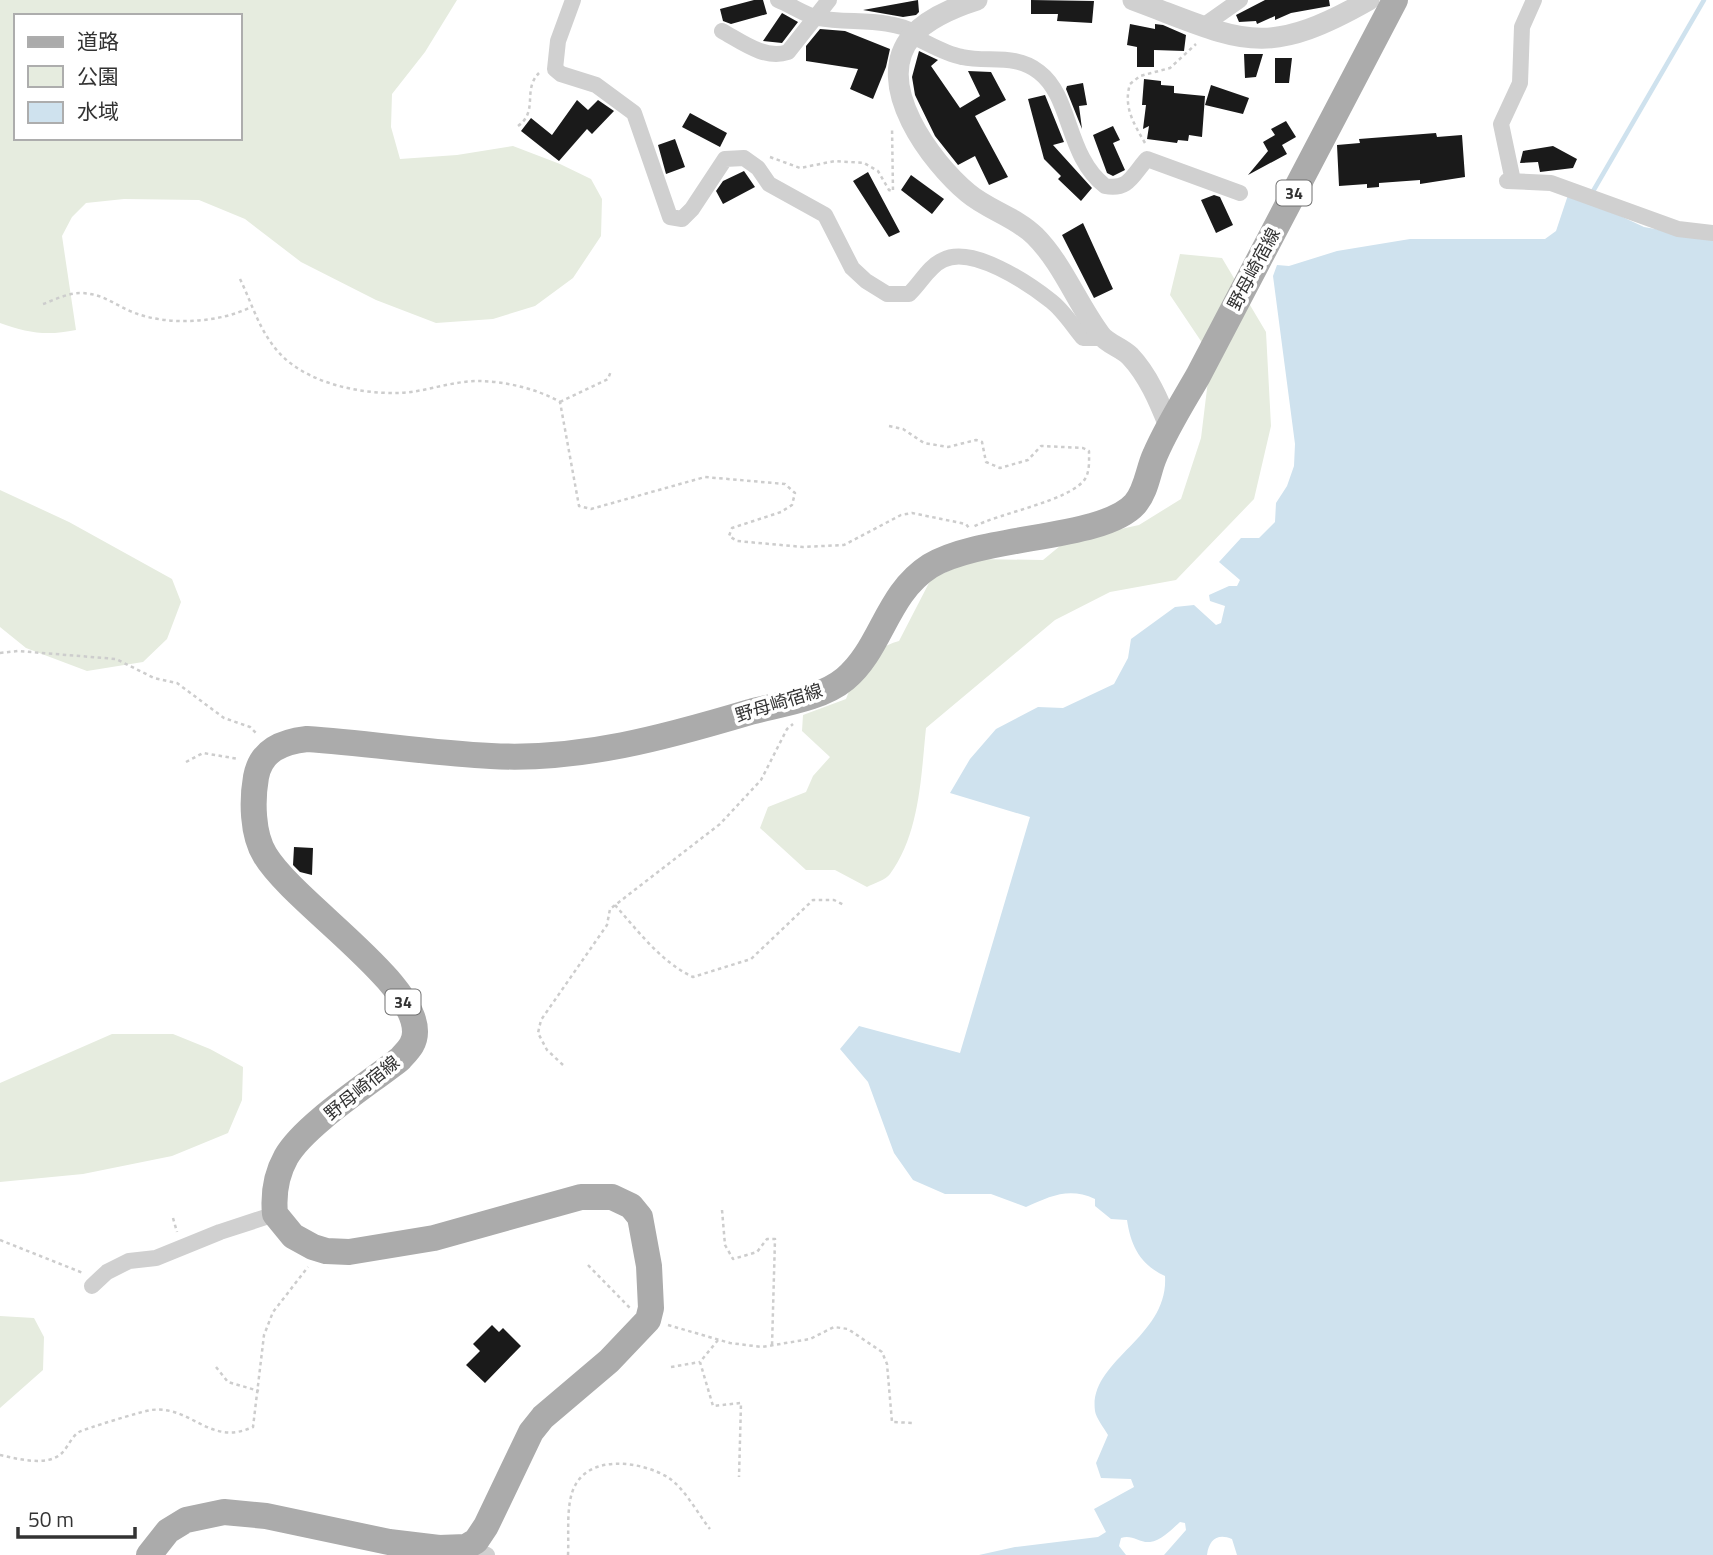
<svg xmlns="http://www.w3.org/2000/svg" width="1713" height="1555" viewBox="0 0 1713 1555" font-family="'Titillium Web','Noto Sans JP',sans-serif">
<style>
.green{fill:#e6ecdf;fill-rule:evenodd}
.water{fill:#cfe2ee}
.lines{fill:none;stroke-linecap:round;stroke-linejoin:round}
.stream{stroke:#cfe2ee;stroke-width:4.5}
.building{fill:#1a1a1a}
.path{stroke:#cdcdcd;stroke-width:2.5;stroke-dasharray:3.5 3.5;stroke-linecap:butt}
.minor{stroke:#d0d0d0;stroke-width:16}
.tertiary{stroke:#d0d0d0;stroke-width:21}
.primary{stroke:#ababab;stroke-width:26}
.labels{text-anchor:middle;stroke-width:7;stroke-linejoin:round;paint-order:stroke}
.shield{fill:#fff;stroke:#707070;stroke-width:2}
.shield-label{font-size:16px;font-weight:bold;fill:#333}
.street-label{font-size:18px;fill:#333;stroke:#fff}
</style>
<rect width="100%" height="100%" fill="#fff"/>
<path class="green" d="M 0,0 L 457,0 L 425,52 L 392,94 L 391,127 L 400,159 L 457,155 L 513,146 L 560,164 L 591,179 L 602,199 L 601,236 L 573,278 L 535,306 L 493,319 L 436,323 L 376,300 L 301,262 L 245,219 L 199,200 L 124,199 L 86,203 L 72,217 L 62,236 L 76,330 C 47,336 27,333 0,323 ZM 16,16 L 240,16 L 240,138 L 16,138 Z
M 1180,254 L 1222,258 L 1266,332 L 1271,426 L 1254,499 L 1176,580 L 1110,592 L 1055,620 L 926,728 C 921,776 920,833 890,874 C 886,880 874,883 867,887 L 835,870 L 806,870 L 760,828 L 768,807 L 806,792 L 813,776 L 830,757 L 802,731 L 803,715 L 846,699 C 858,670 867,650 899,641 L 931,579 L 975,559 L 1043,560 L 1066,541 L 1139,525 L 1181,499 L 1201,438 L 1211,356 L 1170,295 Z
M 0,490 L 69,522 L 172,579 L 181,602 L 167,639 L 143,662 L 87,671 L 26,648 L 0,627 Z
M 112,1034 L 173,1034 L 210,1049 L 243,1067 L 242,1100 L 228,1133 L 172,1156 L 83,1174 L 0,1182 L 0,1083 Z
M 0,1316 L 34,1318 L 44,1337 L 43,1370 L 0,1408 Z"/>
<path class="water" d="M 1569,192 L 1644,227 L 1713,239 L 1713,1555 L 1237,1555 L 1232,1539 C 1217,1533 1209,1540 1207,1555 L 1164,1555 L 1186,1530 L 1185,1523 L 1180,1522 C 1172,1529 1161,1541 1150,1542 C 1139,1543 1132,1534 1121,1538 L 1119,1546 L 1126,1555 L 979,1555 L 1015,1547 L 1098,1537 L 1106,1532 L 1094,1509 L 1134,1487 L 1131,1479 L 1101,1478 L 1096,1463 L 1108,1435 C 1104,1428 1096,1418 1095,1411 C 1088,1360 1169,1338 1165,1276 C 1141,1265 1131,1247 1127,1220 L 1111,1219 L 1095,1206 L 1095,1199 C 1069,1187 1051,1196 1026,1207 L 991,1194 L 945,1194 L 913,1180 L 894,1153 L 868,1082 L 840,1049 L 859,1026 L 960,1053 L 1030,817 L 950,793 L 970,759 L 996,729 L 1038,707 L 1063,708 L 1114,684 L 1128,658 L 1131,639 L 1175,607 L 1194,605 L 1216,625 L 1221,623 L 1225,606 L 1210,601 L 1209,595 L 1229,586 L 1237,586 L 1240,580 L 1219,562 L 1241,538 L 1259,538 L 1275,522 L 1276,503 L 1287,486 L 1294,466 L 1295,444 L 1273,276 L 1277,265 L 1289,266 L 1337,251 L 1410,239 L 1545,239 L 1556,231 Z"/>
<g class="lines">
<path class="stream" d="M 1592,193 L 1704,0"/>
</g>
<path class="building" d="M 754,0 L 763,0 L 767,14 L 731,24 L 723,21 L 720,9 Z
M 918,0 L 919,12 L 916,15 L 903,17 L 863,10 Z
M 1031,0 L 1094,1 L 1092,23 L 1057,21 L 1058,14 L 1031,14 Z
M 1265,0 L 1329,0 L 1330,6 L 1291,13 L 1275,20 L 1275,16 L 1257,24 L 1256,21 L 1239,22 L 1236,15 Z
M 782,13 L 798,22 L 782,43 L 763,41 Z
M 1130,24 L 1155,29 L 1155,24 L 1163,25 L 1186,35 L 1184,51 L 1154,50 L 1154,67 L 1137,67 L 1137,47 L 1127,45 Z
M 820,29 L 845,31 L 890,49 L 886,67 L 873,99 L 850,89 L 858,69 L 806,61 L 806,46 Z
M 919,51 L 938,60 L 931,66 L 960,108 L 980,96 L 968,71 L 991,72 L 1006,100 L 975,116 L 1008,177 L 989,185 L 975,156 L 958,165 L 935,136 L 915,95 L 912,77 Z
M 1244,54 L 1263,54 L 1256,77 L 1245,78 Z
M 1275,58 L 1292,58 L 1289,83 L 1275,83 Z
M 1144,79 L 1161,81 L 1161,85 L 1174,86 L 1174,93 L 1205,96 L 1202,137 L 1189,135 L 1188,141 L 1178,140 L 1177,143 L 1147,139 L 1149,126 L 1143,129 L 1146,105 L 1142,105 Z
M 1083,83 L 1087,105 L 1079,106 L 1082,129 L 1066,89 L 1067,86 Z
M 1211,85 L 1249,98 L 1243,114 L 1205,105 Z
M 1045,95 L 1064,142 L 1053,145 L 1092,188 L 1081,201 L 1058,179 L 1061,176 L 1044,159 L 1028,99 Z
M 577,100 L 588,110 L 598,100 L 614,111 L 592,134 L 587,129 L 559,161 L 521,131 L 531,118 L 552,135 Z
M 690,113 L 727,133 L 720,147 L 682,127 Z
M 1286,121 L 1296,137 L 1282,145 L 1287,154 L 1248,175 L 1268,151 L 1263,142 L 1275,135 L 1271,129 Z
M 1113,126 L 1120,140 L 1113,143 L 1125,170 L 1113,176 L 1107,173 L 1093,135 Z
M 1436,133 L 1437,137 L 1462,135 L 1465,177 L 1420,184 L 1420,180 L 1379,183 L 1379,187 L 1367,188 L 1367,184 L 1339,186 L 1337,145 L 1360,143 L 1359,139 Z
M 675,139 L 685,167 L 666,174 L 658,145 Z
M 1553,146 L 1577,159 L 1573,168 L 1540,172 L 1538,162 L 1520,163 L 1523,151 Z
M 744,171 L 755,187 L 723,204 L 716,191 L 723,181 Z
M 868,172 L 900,232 L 889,237 L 853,181 Z
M 911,175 L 944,199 L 932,214 L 901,190 Z
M 1214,195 L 1220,197 L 1233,225 L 1216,233 L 1201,200 Z
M 1083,223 L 1113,289 L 1094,298 L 1062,235 Z
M 294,847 L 313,848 L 312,875 L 300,872 L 293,865 Z
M 492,1325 L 499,1332 L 503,1328 L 521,1346 L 485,1383 L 466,1365 L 480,1351 L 473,1344 Z"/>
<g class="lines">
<path class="path" d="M 518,126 C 539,111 522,90 539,73
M 1145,143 C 1134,124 1123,107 1130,84 L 1140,76 L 1170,68 L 1196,44
M 770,157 L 800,168 L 835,161 L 864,163 L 878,171 L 889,190 L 893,191 L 892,127
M 240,279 C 250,299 257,323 270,341 C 295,381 355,394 399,393 C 425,392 452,381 478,381 C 504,381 538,389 560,402 L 579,506 L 591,509 L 705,477 L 785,484 L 795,493 L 792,505 L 781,512 L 732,528 L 729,536 L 737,541 L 803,547 L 844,545 L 901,515 L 912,513 L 966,524 L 969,528
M 43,304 C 54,300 68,293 80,293 C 103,293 116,306 135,313 C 169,326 221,323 253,306
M 560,402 L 608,379 L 611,371
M 889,426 L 903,429 L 924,443 L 948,447 L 976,440 L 982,442 L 986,462 L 1000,468 L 1028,460 L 1041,446 L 1083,448 L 1089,451 C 1089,460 1090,471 1085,479 C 1070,501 999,513 973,527
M 0,653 L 18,651 L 116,659 L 154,678 L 177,683 L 224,718 L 250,727 L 257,734
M 186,762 L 203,753 L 239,759
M 615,905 C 638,931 661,962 693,977 L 751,959 L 813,900 L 834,900 L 844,905
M 563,1065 L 547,1050 L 538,1033 L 541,1020 L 607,925 L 610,909 L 720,824 L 761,780 L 787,729 L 793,724
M 722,1210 L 725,1245 L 733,1259 L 757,1252 L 767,1239 L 775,1239 L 772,1346
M 173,1218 L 177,1232
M 0,1240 L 83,1273
M 588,1265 L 630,1308
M 668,1325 L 730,1343 L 762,1347 L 810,1339 L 834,1327 L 848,1329 L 882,1352 L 887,1364 L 892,1422 L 914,1423
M 718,1340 L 700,1362 L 713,1406 L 741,1403 L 739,1477
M 216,1367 L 228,1382 L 259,1391
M 671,1367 L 700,1362
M 0,1455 C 18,1459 48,1467 62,1453 C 68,1447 72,1436 79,1432 C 84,1429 143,1411 151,1410 C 192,1405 209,1447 253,1427 L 264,1335 L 273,1312 L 308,1267
M 568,1555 C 569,1535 566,1508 573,1490 C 587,1453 642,1461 669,1478 C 685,1489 698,1514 710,1529"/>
<path class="minor" d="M 573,0 L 558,41 L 555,69 L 561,74 L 596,85 L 634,113 L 670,217 L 682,219 L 692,209 L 725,159 L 744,158 L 758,168 L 769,184 L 825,215 L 852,268 L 866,281 L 887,294 L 909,294 C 920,284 929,266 943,260 C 972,245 1028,283 1051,301 C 1063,310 1073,326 1083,338 L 1103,338
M 778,0 C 791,5 805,15 818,18 C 849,24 888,17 916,33
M 1203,26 L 1240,0
M 722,31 C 742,42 765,60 788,52 L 829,0
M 912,36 C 928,43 945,54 962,57 C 988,63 1015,53 1039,72 C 1072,97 1066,156 1105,186 C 1129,191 1133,174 1147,159 L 1240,193
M 1507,181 L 1551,183 L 1678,229 L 1713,233
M 1513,181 L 1501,124 L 1520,83 L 1522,27 L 1534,0
M 92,1286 L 107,1272 L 129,1261 L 156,1258 L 220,1232 L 275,1214
M 466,1547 L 487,1555"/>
<path class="tertiary" d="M 977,0 C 955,7 928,18 912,36 C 871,84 932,163 968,193 C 988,210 1016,217 1035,236 C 1062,263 1077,303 1100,334 C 1107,344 1121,347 1130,356 C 1148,375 1159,401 1169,426
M 1133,0 C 1241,40 1262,61 1369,0"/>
<path class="primary" d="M 149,1555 L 168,1531 L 186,1520 L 224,1512 L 266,1516 L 389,1542 L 439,1548 L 466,1547 L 476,1541 L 486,1526 L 531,1432 L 543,1417 L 609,1361 L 648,1320 L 651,1308 L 649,1266 L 640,1217 L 631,1206 L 612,1197 L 581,1197 L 434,1238 L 349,1252 L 326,1251 L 313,1247 L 293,1236 L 275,1214 C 273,1193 276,1175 286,1157 C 304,1125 370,1083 400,1059 C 408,1050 415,1044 415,1032 C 416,981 294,903 265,855 C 252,834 252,800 256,777 C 261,750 282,742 307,739 C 368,743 430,753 491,756 C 580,761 666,737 750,712 C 780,704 821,699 845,679 C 882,648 886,594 930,566 C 981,535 1103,540 1135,504 C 1147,490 1148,470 1155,455 C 1167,427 1183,402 1198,376 L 1395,0"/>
</g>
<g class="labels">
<g class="shield">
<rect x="1276.5" y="180.5" width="35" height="25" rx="5"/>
<rect x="385.5" y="989.5" width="35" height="25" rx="5"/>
</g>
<g class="shield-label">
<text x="1294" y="199">34</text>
<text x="403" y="1008">34</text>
</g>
<g class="street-label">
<text transform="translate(1254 269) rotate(-62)" y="6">野母崎宿線</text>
<text transform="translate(779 703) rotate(-17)" y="6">野母崎宿線</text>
<text transform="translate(362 1088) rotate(-39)" y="6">野母崎宿線</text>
</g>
</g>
<rect x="14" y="14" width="228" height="126" fill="#ffffff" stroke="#adadad" stroke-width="2"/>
<rect x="28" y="37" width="35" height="10" fill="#ababab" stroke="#adadad" stroke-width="2"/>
<text x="77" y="49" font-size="21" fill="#333333">道路</text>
<rect x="28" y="66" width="35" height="21" fill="#e6ecdf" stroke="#adadad" stroke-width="2"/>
<text x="77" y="84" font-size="21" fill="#333333">公園</text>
<rect x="28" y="102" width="35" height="21" fill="#cfe2ee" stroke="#adadad" stroke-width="2"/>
<text x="77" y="119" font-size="21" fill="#333333">水域</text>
<path d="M18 1527v10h117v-10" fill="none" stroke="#333333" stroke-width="3.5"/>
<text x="28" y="1527" font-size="21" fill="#333333" stroke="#ffffff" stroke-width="5" paint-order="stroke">50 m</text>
</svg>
